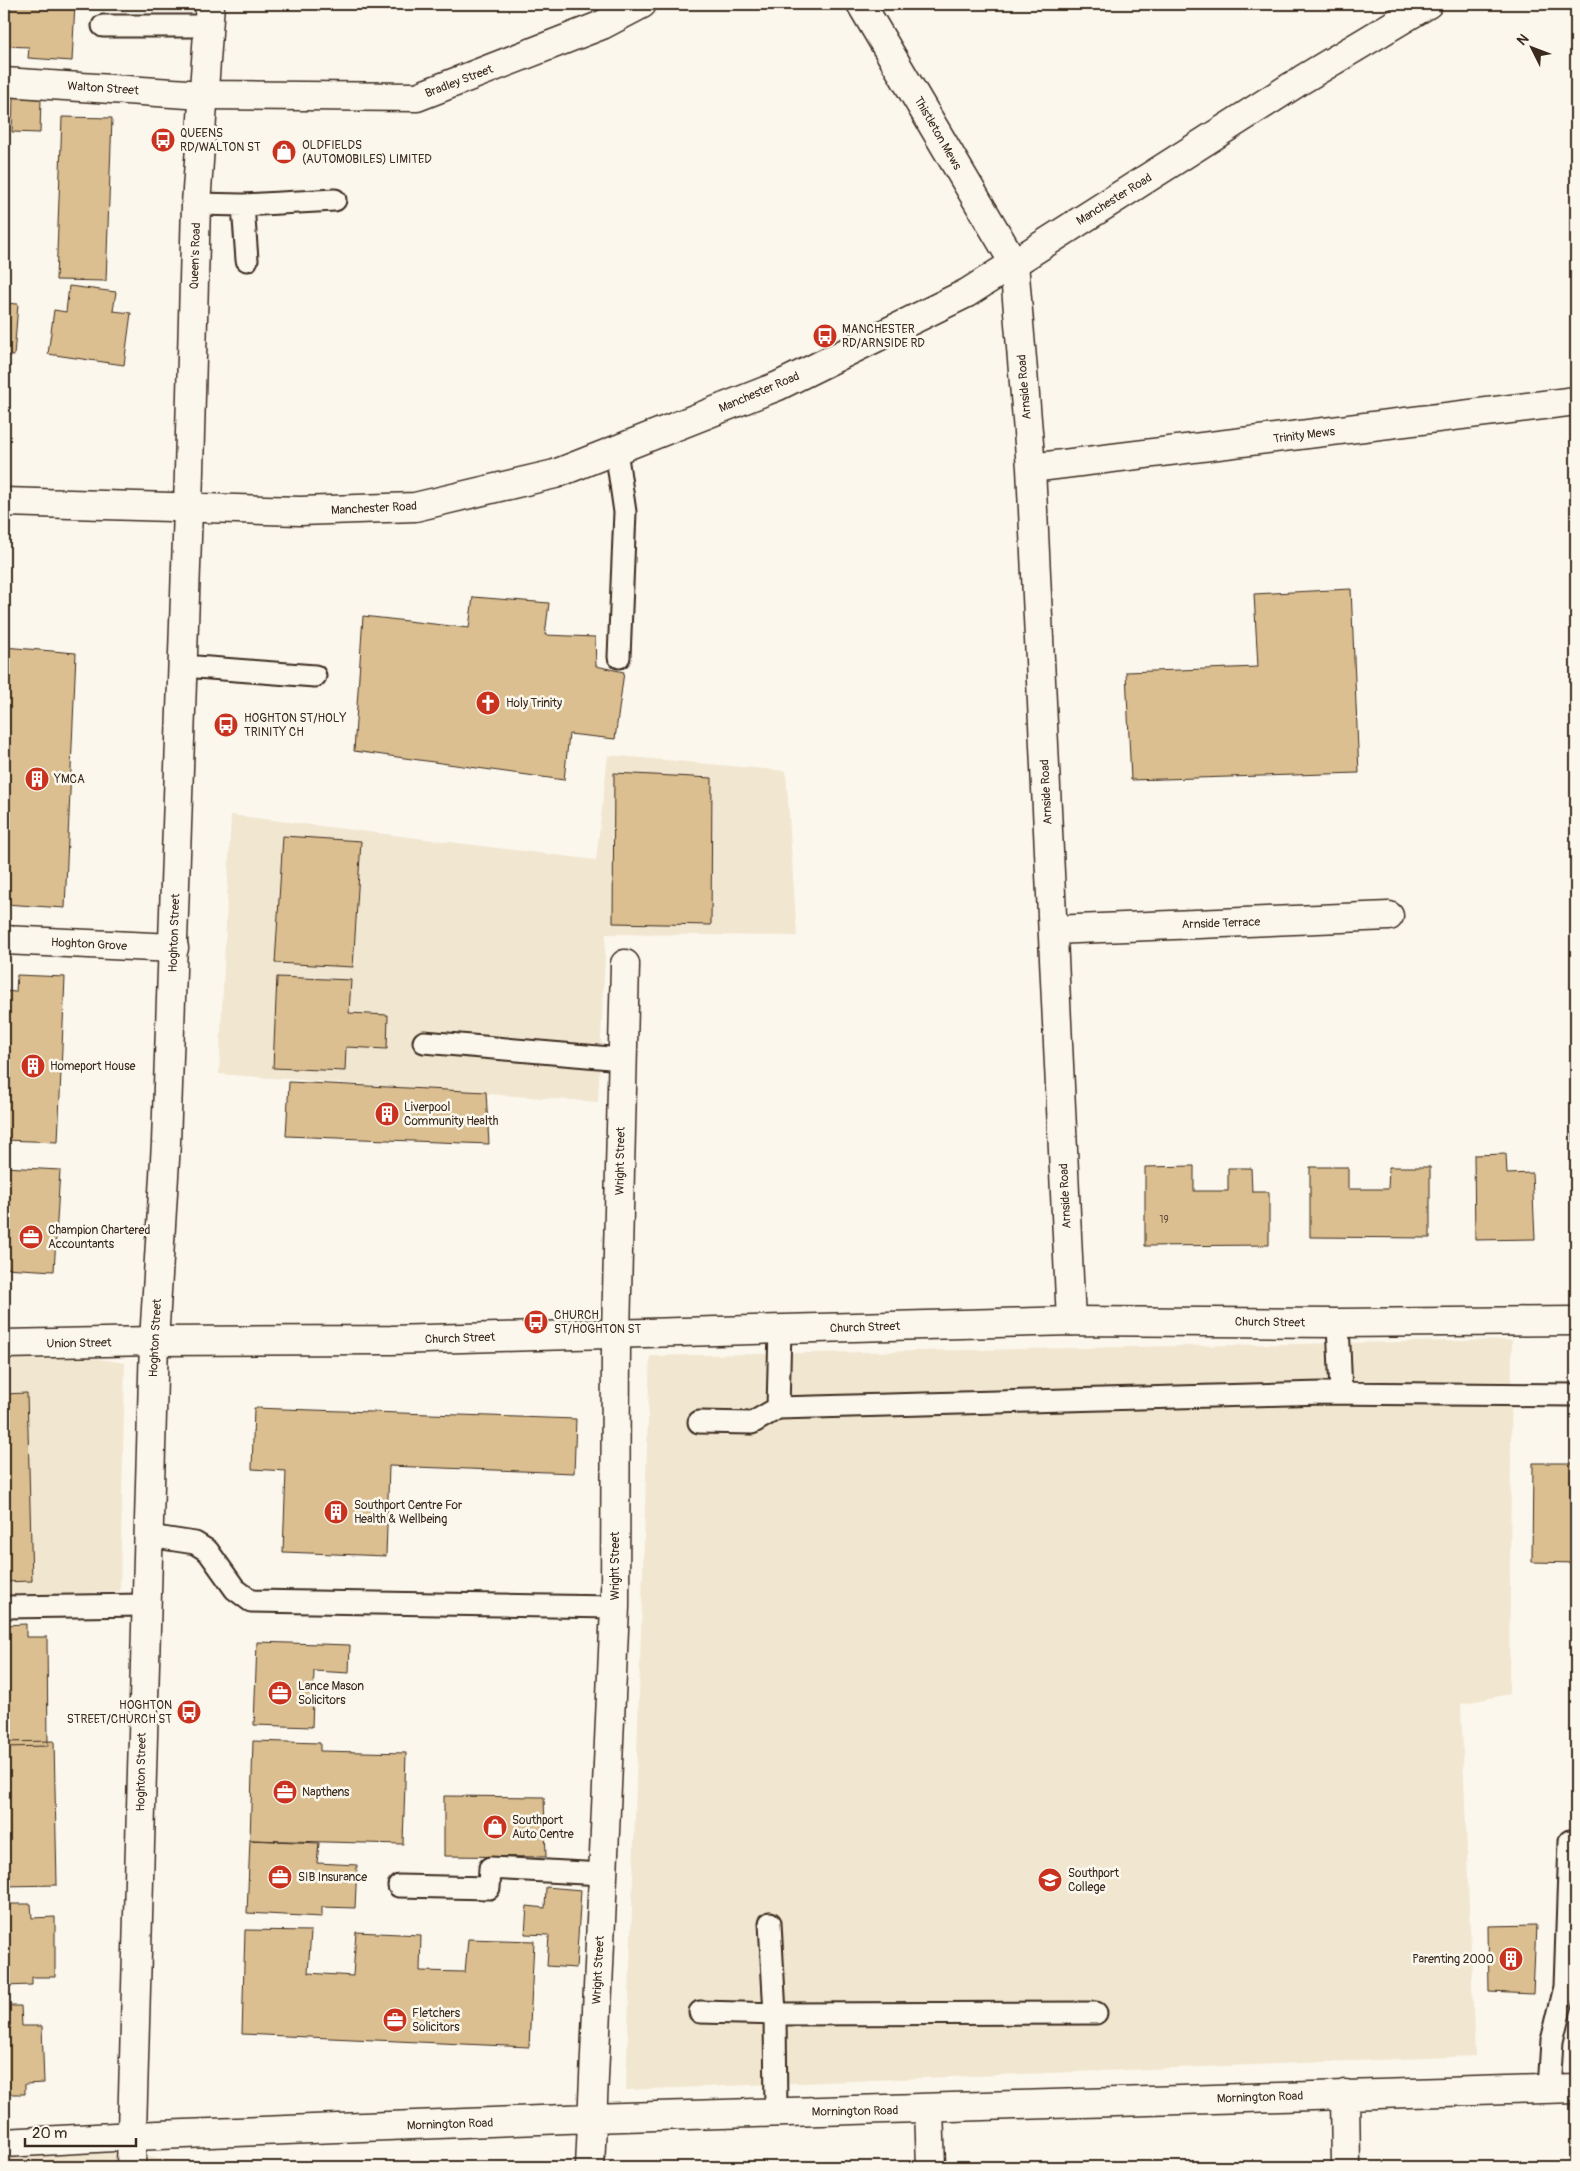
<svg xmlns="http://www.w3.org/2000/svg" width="1580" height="2171" viewBox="0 0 1580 2171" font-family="Pangolin,sans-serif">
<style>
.built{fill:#f1e6d0}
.building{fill:#dbbf90;stroke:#3b2a1e}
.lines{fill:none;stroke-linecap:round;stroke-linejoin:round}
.service-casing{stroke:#3b2a1e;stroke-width:25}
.minor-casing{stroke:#3b2a1e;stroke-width:31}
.tertiary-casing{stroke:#3b2a1e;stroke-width:31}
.secondary-casing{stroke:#3b2a1e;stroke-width:31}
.service{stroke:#fbf7ec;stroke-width:21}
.minor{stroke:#fbf7ec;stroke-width:28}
.tertiary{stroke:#fbf7ec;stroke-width:28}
.secondary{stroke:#fbf7ec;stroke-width:28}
.labels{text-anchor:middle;stroke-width:5;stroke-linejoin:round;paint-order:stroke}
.number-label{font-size:10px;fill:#634f3a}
.street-label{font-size:12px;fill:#3b2a1e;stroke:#fbf7ec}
.poi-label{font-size:12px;fill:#3b2a1e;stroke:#fbf7ec;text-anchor:start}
</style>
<rect width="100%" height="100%" fill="#fbf7ec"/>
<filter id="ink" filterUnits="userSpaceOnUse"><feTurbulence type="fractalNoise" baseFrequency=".02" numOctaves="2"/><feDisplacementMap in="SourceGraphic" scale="10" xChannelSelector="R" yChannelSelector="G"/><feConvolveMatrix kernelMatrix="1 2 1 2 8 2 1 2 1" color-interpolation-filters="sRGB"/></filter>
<g filter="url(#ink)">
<path class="built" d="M 608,755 L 786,771 L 797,936 L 606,934 L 598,1102 L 219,1074 L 231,815 L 596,860 Z
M 1512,1340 L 1509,1694 L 1461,1704 L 1475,2056 L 626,2090 L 650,1356 Z
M 4,1344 L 125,1363 L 120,1591 L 4,1597 Z
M 4,2141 L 236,2167 L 4,2167 Z"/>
<path class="building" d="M 4,4 L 75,4 L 72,61 L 28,58 L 29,47 L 4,46 Z
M 13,97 L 41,99 L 40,133 L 12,132 Z
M 62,117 L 112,118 L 106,281 L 56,280 Z
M 69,286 L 116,292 L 113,311 L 131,313 L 124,365 L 48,354 L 54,310 L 66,312 Z
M 4,303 L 18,304 L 14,356 L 4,355 Z
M 1351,589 L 1359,773 L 1131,780 L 1126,672 L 1258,667 L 1254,594 Z
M 473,597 L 549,603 L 545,635 L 595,637 L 596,666 L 624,672 L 615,739 L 569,734 L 564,780 L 354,751 L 363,616 L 469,628 Z
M 4,647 L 76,653 L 65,908 L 4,904 Z
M 614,773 L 712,778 L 711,925 L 613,923 Z
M 283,836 L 361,841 L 353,967 L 275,963 Z
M 17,975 L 65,977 L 58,1142 L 4,1140 L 4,991 L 16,992 Z
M 277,977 L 351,980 L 349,1013 L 388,1015 L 387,1049 L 346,1047 L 345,1071 L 273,1068 Z
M 289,1082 L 486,1092 L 489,1144 L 286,1136 Z
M 1573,1125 L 1576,1125 L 1576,1217 Z
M 1506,1154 L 1507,1174 L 1532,1173 L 1535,1239 L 1475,1240 L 1474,1155 Z
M 1194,1166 L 1194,1191 L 1228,1191 L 1228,1168 L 1251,1168 L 1252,1192 L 1269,1192 L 1269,1245 L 1145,1246 L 1145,1167 Z
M 4,1167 L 60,1170 L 54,1271 L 4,1268 Z
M 1310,1167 L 1348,1167 L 1348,1189 L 1388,1189 L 1389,1167 L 1430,1167 L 1430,1238 L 1310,1237 Z
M 27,1393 L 32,1581 L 4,1582 L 4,1394 Z
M 254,1408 L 576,1419 L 574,1473 L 389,1466 L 386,1556 L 283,1552 L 286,1471 L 252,1469 Z
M 1533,1463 L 1576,1463 L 1576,1563 L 1532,1562 Z
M 26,1624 L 26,1637 L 47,1637 L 48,1746 L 4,1747 L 4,1625 Z
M 257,1642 L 350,1645 L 349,1673 L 314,1671 L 312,1727 L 254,1725 Z
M 54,1741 L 57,1885 L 4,1886 L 4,1742 Z
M 253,1741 L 320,1743 L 320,1751 L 406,1753 L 403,1844 L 250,1840 Z
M 444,1796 L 544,1797 L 546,1857 L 444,1856 Z
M 250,1840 L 319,1843 L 317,1863 L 357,1865 L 355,1908 L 322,1907 L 322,1917 L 247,1913 Z
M 546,1887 L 581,1890 L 576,1968 L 547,1966 L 549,1935 L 525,1934 L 527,1906 L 545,1908 Z
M 4,1904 L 31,1904 L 32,1918 L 55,1917 L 55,1977 L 32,1977 L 32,1985 L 4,1986 Z
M 1536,1925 L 1533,1994 L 1489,1992 L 1488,1926 Z
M 245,1930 L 311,1931 L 308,1973 L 353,1976 L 356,1932 L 421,1935 L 420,1971 L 465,1972 L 468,1939 L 534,1941 L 529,2047 L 242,2034 Z
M 4,2006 L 21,2006 L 22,2026 L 42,2026 L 44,2083 L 25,2084 L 25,2094 L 4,2094 Z
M 1527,2165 L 1527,2167 L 1481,2167 Z"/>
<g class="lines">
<defs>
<path id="service" d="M 103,26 L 208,26
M 196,204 L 243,205 L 335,200
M 243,205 L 247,260
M 616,450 L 625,512 L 619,657
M 183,666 L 315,676
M 424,1042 L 622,1059
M 1338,1323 L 1341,1393
M 778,1408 L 780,1329
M 699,1422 L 752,1423 L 778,1408 L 1323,1393 L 1576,1395
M 149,1536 L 195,1543 L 208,1551 L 235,1589 L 251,1601 L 615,1607
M 4,1607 L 145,1605
M 399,1886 L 489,1888 L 490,1868 L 603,1874
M 700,2012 L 775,2014 L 770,1923
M 1549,2089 L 1552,2041 L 1565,1987 L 1570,1841
M 776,2113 L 775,2014 L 1096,2013"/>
<path id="minor" d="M 861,4 L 1014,263 L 1031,468 L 1071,1321
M 4,82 L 203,95 L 417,97 L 602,25 L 642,4
M 1031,468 L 1576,401
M 1053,930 L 1389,916
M 4,940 L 174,948
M 4,1344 L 154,1341
M 1345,2094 L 1346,2167
M 929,2109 L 931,2167
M 4,2143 L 133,2136 L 591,2118 L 1576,2088
M 590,2167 L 615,1607 L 616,1334 L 625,964"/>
<path id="tertiary" d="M 154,1341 L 391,1340 L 1071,1321 L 1338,1323 L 1576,1321
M 131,2167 L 154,1341 L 166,1143 L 188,509"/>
<path id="secondary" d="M 4,502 L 300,511 L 415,507 L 555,474 L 778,386 L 967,293 L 1303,79 L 1428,4
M 188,509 L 196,204 L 210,4"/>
</defs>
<use href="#service" class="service-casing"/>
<use href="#minor" class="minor-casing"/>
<use href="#tertiary" class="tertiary-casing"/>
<use href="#secondary" class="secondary-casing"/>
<use href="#service" class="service"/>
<use href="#minor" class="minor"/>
<use href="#tertiary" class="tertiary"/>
<use href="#secondary" class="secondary"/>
</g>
</g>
<defs>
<symbol id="bus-disc" viewBox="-11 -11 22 22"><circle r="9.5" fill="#c8321e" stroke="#fbf7ec"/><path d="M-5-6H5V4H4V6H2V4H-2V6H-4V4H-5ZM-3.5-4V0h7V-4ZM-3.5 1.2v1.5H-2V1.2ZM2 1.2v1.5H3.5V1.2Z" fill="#fff"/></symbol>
<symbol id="shop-disc" viewBox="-11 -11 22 22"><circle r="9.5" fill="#c8321e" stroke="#fbf7ec"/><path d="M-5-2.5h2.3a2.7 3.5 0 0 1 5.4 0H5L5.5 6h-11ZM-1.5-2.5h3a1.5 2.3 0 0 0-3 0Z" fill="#fff"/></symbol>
<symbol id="church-disc" viewBox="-11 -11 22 22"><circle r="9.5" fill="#c8321e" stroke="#fbf7ec"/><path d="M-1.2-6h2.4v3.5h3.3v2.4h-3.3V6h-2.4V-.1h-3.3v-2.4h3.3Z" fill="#fff"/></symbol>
<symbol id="building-disc" viewBox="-11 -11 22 22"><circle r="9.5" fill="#c8321e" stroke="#fbf7ec"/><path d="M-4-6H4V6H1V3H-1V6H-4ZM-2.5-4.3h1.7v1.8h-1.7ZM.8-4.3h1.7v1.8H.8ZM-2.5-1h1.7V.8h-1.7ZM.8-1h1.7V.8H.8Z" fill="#fff"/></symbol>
<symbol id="office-disc" viewBox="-11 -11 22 22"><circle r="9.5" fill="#c8321e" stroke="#fbf7ec"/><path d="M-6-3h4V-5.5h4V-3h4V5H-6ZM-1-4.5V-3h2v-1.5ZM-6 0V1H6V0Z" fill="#fff"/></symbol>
<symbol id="university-disc" viewBox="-11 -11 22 22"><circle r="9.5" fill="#c8321e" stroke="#fbf7ec"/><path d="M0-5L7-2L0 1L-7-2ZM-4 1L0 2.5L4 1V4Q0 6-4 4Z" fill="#fff"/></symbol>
</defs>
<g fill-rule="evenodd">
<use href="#bus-disc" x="149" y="126" width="28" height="28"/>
<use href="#shop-disc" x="270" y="138" width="28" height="28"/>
<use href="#bus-disc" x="811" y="322" width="28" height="28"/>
<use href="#church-disc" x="474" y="689" width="28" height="28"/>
<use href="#bus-disc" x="212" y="711" width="28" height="28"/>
<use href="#building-disc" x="23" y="765" width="28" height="28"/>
<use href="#building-disc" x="19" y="1052" width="28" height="28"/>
<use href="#building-disc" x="373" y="1100" width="28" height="28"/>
<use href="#office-disc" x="17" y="1223" width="28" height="28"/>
<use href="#bus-disc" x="522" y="1308" width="28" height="28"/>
<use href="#building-disc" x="322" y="1498" width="28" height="28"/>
<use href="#office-disc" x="266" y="1679" width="28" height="28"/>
<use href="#bus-disc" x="175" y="1698" width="28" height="28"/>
<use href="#office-disc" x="271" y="1778" width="28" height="28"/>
<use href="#shop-disc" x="481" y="1813" width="28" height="28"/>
<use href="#office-disc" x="266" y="1863" width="28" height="28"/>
<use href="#university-disc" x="1036" y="1866" width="28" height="28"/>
<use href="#building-disc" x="1497" y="1945" width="28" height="28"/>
<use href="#office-disc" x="381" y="2006" width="28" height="28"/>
</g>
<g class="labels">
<g class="number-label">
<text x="1164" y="1223">19</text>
</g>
<g class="street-label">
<text transform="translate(459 81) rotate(-21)" y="4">Bradley Street</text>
<text transform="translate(103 88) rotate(4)" y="4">Walton Street</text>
<text transform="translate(938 133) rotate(60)" y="4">Thistleton Mews</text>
<text transform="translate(1114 199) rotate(-32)" y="4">Manchester Road</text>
<text transform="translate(195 256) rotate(-88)" y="4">Queen's Road</text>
<text transform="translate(1024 387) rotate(-95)" y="4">Arnside Road</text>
<text transform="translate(759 392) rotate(-23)" y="4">Manchester Road</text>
<text transform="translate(1304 435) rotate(-7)" y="4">Trinity Mews</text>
<text transform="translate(374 508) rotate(-3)" y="4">Manchester Road</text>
<text transform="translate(1046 792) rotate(-93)" y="4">Arnside Road</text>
<text transform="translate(1221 923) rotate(-2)" y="4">Arnside Terrace</text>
<text transform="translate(174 933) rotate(-88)" y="4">Hoghton Street</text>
<text transform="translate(89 944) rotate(3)" y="4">Hoghton Grove</text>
<text transform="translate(620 1161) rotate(-89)" y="4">Wright Street</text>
<text transform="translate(1065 1196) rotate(-93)" y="4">Arnside Road</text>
<text transform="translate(1270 1322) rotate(1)" y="4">Church Street</text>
<text transform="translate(865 1327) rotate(-2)" y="4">Church Street</text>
<text transform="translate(155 1338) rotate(-87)" y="4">Hoghton Street</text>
<text transform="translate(460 1338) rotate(-2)" y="4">Church Street</text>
<text transform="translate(79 1343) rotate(-1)" y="4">Union Street</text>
<text transform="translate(615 1566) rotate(-90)" y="4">Wright Street</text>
<text transform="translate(141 1772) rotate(-89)" y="4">Hoghton Street</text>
<text transform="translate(598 1970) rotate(-87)" y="4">Wright Street</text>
<text transform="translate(1260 2097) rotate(-2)" y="4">Mornington Road</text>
<text transform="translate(855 2111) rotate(-1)" y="4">Mornington Road</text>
<text transform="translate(450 2124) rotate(-2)" y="4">Mornington Road</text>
</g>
<g class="poi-label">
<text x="180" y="137">QUEENS<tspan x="180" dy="14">RD/WALTON ST</tspan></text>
<text x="302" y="149">OLDFIELDS<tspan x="302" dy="14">(AUTOMOBILES) LIMITED</tspan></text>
<text x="842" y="333">MANCHESTER<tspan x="842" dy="14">RD/ARNSIDE RD</tspan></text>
<text x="506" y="707">Holy Trinity</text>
<text x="244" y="722">HOGHTON ST/HOLY<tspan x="244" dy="14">TRINITY CH</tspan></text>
<text x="54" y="783">YMCA</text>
<text x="50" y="1070">Homeport House</text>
<text x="404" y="1111">Liverpool<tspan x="404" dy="14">Community Health</tspan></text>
<text x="48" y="1234">Champion Chartered<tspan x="48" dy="14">Accountants</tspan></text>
<text x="554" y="1319">CHURCH<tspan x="554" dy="14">ST/HOGHTON ST</tspan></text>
<text x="354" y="1509">Southport Centre For<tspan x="354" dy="14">Health &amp; Wellbeing</tspan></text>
<text x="298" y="1690">Lance Mason<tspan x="298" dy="14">Solicitors</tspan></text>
<text x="172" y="1709" text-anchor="end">HOGHTON<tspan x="172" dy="14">STREET/CHURCH ST</tspan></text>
<text x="302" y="1796">Napthens</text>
<text x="512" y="1824">Southport<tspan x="512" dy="14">Auto Centre</tspan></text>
<text x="1068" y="1877">Southport<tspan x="1068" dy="14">College</tspan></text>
<text x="298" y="1881">SIB Insurance</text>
<text x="1494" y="1963" text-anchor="end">Parenting 2000</text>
<text x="412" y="2017">Fletchers<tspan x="412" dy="14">Solicitors</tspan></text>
</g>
</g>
<rect width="1580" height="2171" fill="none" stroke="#fbf7ec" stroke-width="20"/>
<rect x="10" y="10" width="1560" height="2151" fill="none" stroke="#3b2a1e" stroke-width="2" filter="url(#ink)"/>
<g transform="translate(1532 48) rotate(312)" stroke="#fbf7ec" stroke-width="4" paint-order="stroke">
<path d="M0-4L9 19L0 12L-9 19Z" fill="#3b2a1e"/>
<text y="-8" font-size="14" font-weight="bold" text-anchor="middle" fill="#3b2a1e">N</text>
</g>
<path d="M25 2138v8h111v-8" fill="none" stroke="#3b2a1e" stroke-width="2.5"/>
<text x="32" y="2138" font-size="15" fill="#3b2a1e" stroke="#fbf7ec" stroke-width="4" paint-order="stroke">20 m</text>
</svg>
